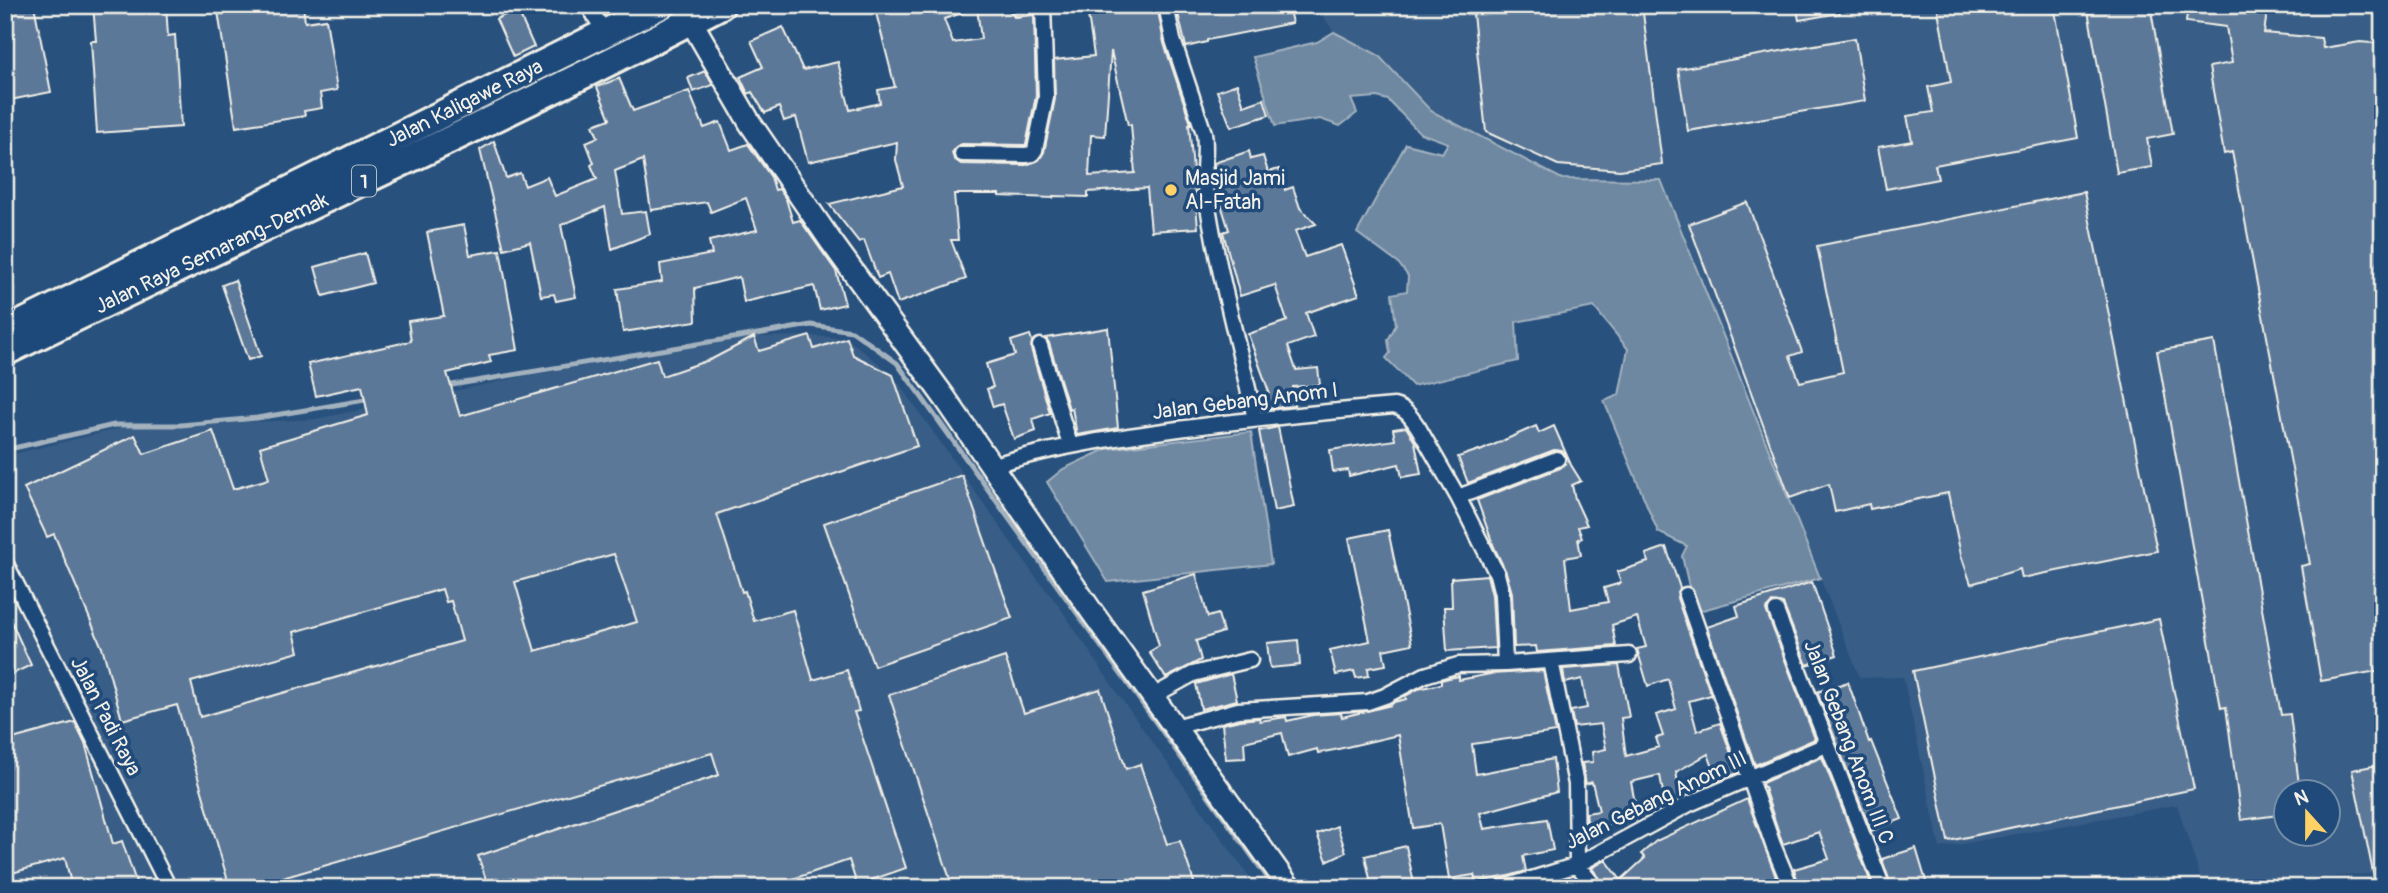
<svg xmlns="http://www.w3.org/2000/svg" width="2388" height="893" viewBox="0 0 2388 893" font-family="Pangolin,sans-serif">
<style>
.built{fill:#375d86;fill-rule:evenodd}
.water{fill:#6e88a2;stroke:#a4b2be;stroke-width:2}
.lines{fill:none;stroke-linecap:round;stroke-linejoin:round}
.stream{stroke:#a4b2be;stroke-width:5}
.building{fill:#5b7899;stroke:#f4f1e8;stroke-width:2;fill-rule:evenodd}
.street-casing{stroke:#f4f1e8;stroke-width:19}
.secondary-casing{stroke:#f4f1e8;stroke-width:26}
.highway-casing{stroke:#f4f1e8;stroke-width:32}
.street{stroke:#1f4a7a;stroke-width:14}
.secondary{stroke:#1f4a7a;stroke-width:21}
.highway{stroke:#1f4a7a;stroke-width:26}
.poi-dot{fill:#ffd166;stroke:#1f4a7a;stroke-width:2.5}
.labels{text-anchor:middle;stroke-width:7;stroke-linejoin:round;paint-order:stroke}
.shield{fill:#1f4a7a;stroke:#b4bfc7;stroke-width:2}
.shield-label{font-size:19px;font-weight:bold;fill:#f4f1e8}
.street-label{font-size:21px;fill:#f4f1e8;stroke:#1f4a7a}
.poi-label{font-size:21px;fill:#f4f1e8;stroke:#1f4a7a;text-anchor:start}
</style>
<rect width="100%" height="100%" fill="#28517e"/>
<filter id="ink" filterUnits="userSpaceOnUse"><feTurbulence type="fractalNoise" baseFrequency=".0143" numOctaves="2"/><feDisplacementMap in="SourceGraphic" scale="14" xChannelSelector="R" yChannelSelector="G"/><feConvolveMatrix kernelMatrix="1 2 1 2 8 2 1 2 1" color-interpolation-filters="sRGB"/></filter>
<g filter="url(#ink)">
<path class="built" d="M 1315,5 L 2383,5 L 2383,873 L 2203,886 L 2177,805 L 1940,848 L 1903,677 L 1860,678 L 1661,180 L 1562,179 L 1431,111 L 1378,55 L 1334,32 ZM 2286,792 L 2328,792 L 2328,834 L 2286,834 Z
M 810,336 L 847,338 L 893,375 L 1032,572 L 1059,606 L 1118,694 L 1243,868 L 1259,888 L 5,888 L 5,456 L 121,428 L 315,419 L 531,375 L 754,337 Z"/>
<path class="water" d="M 1334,32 L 1378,55 L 1431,111 L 1562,179 L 1661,180 L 1820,578 L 1695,612 L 1682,556 L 1687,546 L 1658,532 L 1604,401 L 1619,395 L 1628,349 L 1594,307 L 1516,322 L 1518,361 L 1413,386 L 1386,358 L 1390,353 L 1388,340 L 1396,325 L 1392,294 L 1407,291 L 1408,276 L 1399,264 L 1357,233 L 1406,144 L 1442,153 L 1448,143 L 1420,133 L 1388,100 L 1377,97 L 1351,99 L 1357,113 L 1340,126 L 1320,119 L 1275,126 L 1253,57 L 1317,42 Z
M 1251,432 L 1271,564 L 1108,582 L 1047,482 L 1063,469 L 1106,449 Z"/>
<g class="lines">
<path class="stream" d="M 446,386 L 811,325 L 852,331 L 897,363 L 1275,888
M 5,450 L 114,425 L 181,425 L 257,418 L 371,399"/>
</g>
<path class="building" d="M 5,5 L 34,5 L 51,92 L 5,101 Z
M 93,5 L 166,5 L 168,36 L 175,35 L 181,127 L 97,133 L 91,41 L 96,41 Z
M 217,5 L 303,5 L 305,22 L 326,19 L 337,90 L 320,93 L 322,108 L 304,111 L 305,116 L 236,127 Z
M 874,5 L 1009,5 L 1009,10 L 1014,17 L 1034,15 L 1036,96 L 1026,145 L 962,144 L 957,146 L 952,153 L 954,159 L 961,164 L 1026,165 L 1039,160 L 1044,152 L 1055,99 L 1054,60 L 1094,56 L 1087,8 L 1103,5 L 1157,5 L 1164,43 L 1191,124 L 1189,124 L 1198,228 L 1151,231 L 1147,188 L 1088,192 L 1088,197 L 1053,196 L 1053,198 L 999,196 L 999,194 L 954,194 L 958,240 L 951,240 L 966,279 L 898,303 L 888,274 L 878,278 L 864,240 L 859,242 L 829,204 L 903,186 L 896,160 L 897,142 L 808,162 L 796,117 L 784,121 L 779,107 L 765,113 L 752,92 L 748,94 L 740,77 L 763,67 L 751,41 L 783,27 L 803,70 L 838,62 L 850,110 L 880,103 L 878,90 L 895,87 ZM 977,8 L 981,39 L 953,43 L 944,19 ZM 1111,51 L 1128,125 L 1131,125 L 1135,173 L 1089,176 L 1091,135 L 1105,136 Z
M 1176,5 L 1288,5 L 1292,23 L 1207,40 L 1207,42 L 1186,47 Z
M 1472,5 L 1642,5 L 1662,164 L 1620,170 L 1558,165 L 1486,132 Z
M 1796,5 L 1839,5 L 1840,13 L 1799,20 Z
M 1937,5 L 2054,5 L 2078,138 L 1935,165 L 1938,179 L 1886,189 L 1878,147 L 1912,141 L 1907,116 L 1933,112 L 1928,87 L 1951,82 Z
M 2087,5 L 2150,5 L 2173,134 L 2147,139 L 2152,167 L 2117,173 Z
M 2188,5 L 2268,5 L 2264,33 L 2321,38 L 2323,48 L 2360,42 L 2383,44 L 2383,670 L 2321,681 L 2301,566 L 2310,564 L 2232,152 L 2224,154 L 2209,67 L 2232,63 L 2226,27 L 2186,22 Z
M 517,9 L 534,47 L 513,57 L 496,19 Z
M 1855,38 L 1865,101 L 1688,131 L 1678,69 Z
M 705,71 L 713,85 L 693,92 L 688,78 Z
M 619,78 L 633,111 L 689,91 L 704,128 L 720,122 L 731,150 L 748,144 L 771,177 L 775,190 L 779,189 L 786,199 L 793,222 L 800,220 L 836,271 L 845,304 L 820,310 L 814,286 L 744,302 L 739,277 L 695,288 L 696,321 L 623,332 L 617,289 L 662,282 L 660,264 L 712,254 L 709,241 L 757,230 L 746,198 L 711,212 L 707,202 L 651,210 L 643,160 L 615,171 L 622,214 L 646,211 L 650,234 L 612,249 L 605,207 L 561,225 L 576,297 L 556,301 L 554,294 L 541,296 L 530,242 L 504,249 L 480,150 L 494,141 L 506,178 L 520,173 L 525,186 L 547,177 L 555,196 L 597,179 L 591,165 L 594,163 L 586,142 L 598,137 L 593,125 L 610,119 L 597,87 Z
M 1237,84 L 1244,106 L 1264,99 L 1269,115 L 1231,127 L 1217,91 Z
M 1249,151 L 1251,159 L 1263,156 L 1268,172 L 1279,169 L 1285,190 L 1293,187 L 1300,208 L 1316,224 L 1295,231 L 1305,257 L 1341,245 L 1359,295 L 1306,313 L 1314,337 L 1288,346 L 1296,370 L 1318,368 L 1320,385 L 1293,387 L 1294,406 L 1263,409 L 1260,393 L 1269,392 L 1248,334 L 1287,321 L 1275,285 L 1240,296 L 1223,232 L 1229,230 L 1214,182 L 1214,163 Z
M 2084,192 L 2157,551 L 2022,578 L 2020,569 L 1971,584 L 1961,555 L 1948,493 L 1870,509 L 1869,504 L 1835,512 L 1829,484 L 1790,498 L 1689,224 L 1747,202 L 1802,352 L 1790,356 L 1800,382 L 1843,372 L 1817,246 Z
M 464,225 L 470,255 L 500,250 L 518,350 L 489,355 L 491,362 L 447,373 L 460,416 L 657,359 L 662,376 L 712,359 L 754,337 L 759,351 L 810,336 L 814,349 L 847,338 L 853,355 L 893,375 L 917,446 L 717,514 L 742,592 L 745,591 L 754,621 L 793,610 L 813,680 L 847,670 L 859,711 L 854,712 L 906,868 L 857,885 L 849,860 L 766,888 L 489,888 L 478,856 L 719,775 L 712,753 L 248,888 L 230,888 L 177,705 L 122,720 L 103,650 L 54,534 L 47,537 L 24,488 L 135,435 L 144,454 L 213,431 L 233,489 L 269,479 L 260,447 L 368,415 L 362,386 L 316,396 L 308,364 L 411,341 L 408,321 L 444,316 L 427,232 ZM 614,554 L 637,622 L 535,651 L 515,582 ZM 442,589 L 446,602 L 451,601 L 462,641 L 200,717 L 191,682 L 299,652 L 294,632 Z
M 365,253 L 373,283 L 323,296 L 315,267 Z
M 235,280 L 261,356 L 248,360 L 222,285 Z
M 1108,328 L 1118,428 L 1077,435 L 1072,408 L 1069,409 L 1049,343 L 1046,338 Z
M 1030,335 L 1032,341 L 1031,349 L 1050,413 L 1033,419 L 1036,431 L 1014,439 L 1002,404 L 993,407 L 987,389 L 993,387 L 986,364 L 1015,355 L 1011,341 Z
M 2214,341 L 2281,715 L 2290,714 L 2300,792 L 2286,792 L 2286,814 L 2241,820 L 2226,707 L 2221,708 L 2157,351 Z
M 1536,426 L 1539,433 L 1554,426 L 1571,465 L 1581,481 L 1572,485 L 1575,499 L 1587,525 L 1578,527 L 1582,538 L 1578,539 L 1581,555 L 1565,558 L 1571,609 L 1608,602 L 1604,588 L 1621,583 L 1617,572 L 1648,562 L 1646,554 L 1666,547 L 1680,588 L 1677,598 L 1711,695 L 1689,701 L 1697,731 L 1720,723 L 1738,773 L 1718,781 L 1708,754 L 1676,772 L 1681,798 L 1665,805 L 1660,775 L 1631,782 L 1638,819 L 1588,829 L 1586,813 L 1599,811 L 1592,782 L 1586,784 L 1582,763 L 1593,762 L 1592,752 L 1606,749 L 1601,724 L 1574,727 L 1571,711 L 1587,708 L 1582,679 L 1565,683 L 1563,669 L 1619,665 L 1629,717 L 1621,718 L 1626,756 L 1659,747 L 1656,738 L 1663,736 L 1656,715 L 1676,709 L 1668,679 L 1648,686 L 1637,649 L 1646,647 L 1637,617 L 1612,625 L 1616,646 L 1537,652 L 1536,646 L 1514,647 L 1512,593 L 1506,572 L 1494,547 L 1477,500 L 1560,468 L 1565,464 L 1566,456 L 1562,451 L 1554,450 L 1468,483 L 1458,457 L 1479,450 L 1480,451 Z
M 1278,427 L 1294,507 L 1274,511 L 1259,431 Z
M 1406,427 L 1415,442 L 1421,474 L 1402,477 L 1399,464 L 1349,476 L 1348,470 L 1333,472 L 1330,450 L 1395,440 L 1393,429 Z
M 962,475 L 1012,618 L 874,666 L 824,523 Z
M 1388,530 L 1412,644 L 1383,650 L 1386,665 L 1368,668 L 1369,676 L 1356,678 L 1354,671 L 1336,675 L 1330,650 L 1370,641 L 1349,538 Z
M 1196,574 L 1208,617 L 1218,614 L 1223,632 L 1196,641 L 1201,660 L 1166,678 L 1149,652 L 1159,646 L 1143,590 Z
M 1487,575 L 1492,595 L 1495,648 L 1447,651 L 1444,607 L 1452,607 L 1451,578 Z
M 1812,582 L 1837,655 L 1807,665 L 1783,604 L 1772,602 L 1766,610 L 1815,739 L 1755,765 L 1707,627 L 1739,616 L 1736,606 Z
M 5,608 L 31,665 L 10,675 L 5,663 Z
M 2159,619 L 2194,789 L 1948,841 L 1913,671 Z
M 1298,640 L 1300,665 L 1270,668 L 1267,643 Z
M 1005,657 L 1024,713 L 1100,689 L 1126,769 L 1140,764 L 1167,844 L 1180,841 L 1196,888 L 953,888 L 889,695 Z
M 1543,671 L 1556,732 L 1472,744 L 1476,774 L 1553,759 L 1557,792 L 1480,813 L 1484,829 L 1547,819 L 1553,850 L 1523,856 L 1526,871 L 1509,876 L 1476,882 L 1474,875 L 1449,879 L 1440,824 L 1413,828 L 1398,735 L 1334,750 L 1318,753 L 1317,749 L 1288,757 L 1282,733 L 1244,742 L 1245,758 L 1226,759 L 1222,724 L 1240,720 L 1259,718 L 1260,721 L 1286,717 L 1287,721 L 1313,715 L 1341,713 L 1342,717 L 1391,705 L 1394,702 L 1406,699 L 1405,696 L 1418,689 L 1441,684 L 1441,680 L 1449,678 L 1459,676 L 1459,680 L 1490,674 Z
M 1231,674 L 1237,700 L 1201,709 L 1196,684 Z
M 1848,682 L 1869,742 L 1871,741 L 1902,819 L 1871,831 L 1817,692 Z
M 75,722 L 85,743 L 113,844 L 122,841 L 138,888 L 72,888 L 65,858 L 5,875 L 5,741 Z
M 1822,757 L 1873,888 L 1800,888 L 1794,869 L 1829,859 L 1824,845 L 1819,832 L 1783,844 L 1782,842 L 1765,791 L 1766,791 L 1765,787 L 1763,787 L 1762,783 Z
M 2383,764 L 2383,887 L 2376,887 L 2352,770 Z
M 1747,799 L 1780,888 L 1606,888 L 1592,868 L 1606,860 L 1621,880 L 1645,858 L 1641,854 L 1656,841 Z
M 1337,826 L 1346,852 L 1327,861 L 1317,834 Z
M 1406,846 L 1415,888 L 1372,888 L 1365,856 Z
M 1916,848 L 1928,888 L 1892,888 L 1882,859 Z"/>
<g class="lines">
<defs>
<path id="street" d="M 588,5 L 605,33
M 1166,5 L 1173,40 L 1204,133 C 1207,151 1202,169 1205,187 C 1216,265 1238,342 1255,419
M 1018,8 L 1034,5
M 962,154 L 1026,155 L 1032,154 L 1035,150 L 1046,97 L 1043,5
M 1040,346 L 1070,445
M 991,466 C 1055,446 1119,437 1186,428 C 1255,419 1324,412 1394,406 C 1406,409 1411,417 1418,427 L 1458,497 L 1497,574 L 1502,594 L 1505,664
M 1458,497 L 1557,459
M 5,562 L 169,888
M 1686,595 L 1773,845 L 1791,888
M 1776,611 L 1883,888
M 1551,661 L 1576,784 L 1577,865 L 1596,888
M 1153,696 L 1193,674 L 1250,660
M 1175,727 L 1238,710 L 1368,702 L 1385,696 L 1425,675 L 1458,665 L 1505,664 L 1629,655
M 1502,888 L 1577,865 L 1689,804 L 1826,745"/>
<path id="secondary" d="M 691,21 L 750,123 L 830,240 L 945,398 L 1092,612 L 1290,888"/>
<g id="highway">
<path id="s1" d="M 7,331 L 661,5"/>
<path id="s2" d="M 5,352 C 243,235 485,128 721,5"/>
</g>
</defs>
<use href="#street" class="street-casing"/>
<use href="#secondary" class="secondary-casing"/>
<use href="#highway" class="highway-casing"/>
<use href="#street" class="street"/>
<use href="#secondary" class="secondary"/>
<use href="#highway" class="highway"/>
</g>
</g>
<circle class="poi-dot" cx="1171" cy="190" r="7"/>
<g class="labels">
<rect class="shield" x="352" y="165.5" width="24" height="31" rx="5"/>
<g class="shield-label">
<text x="364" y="188">1</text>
</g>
<g class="street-label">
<text dy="7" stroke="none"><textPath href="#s1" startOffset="511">Jalan Kaligawe Raya</textPath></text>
<text dy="7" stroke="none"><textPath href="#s2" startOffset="229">Jalan Raya Semarang-Demak</textPath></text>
<text transform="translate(1245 401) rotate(-7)" y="7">Jalan Gebang Anom I</text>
<text transform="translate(106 716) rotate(63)" y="7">Jalan Padi Raya</text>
<text transform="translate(1849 742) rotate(69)" y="7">Jalan Gebang Anom III C</text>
<text transform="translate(1656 800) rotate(-26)" y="7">Jalan Gebang Anom III</text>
</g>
<g class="poi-label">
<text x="1185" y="185">Masjid Jami<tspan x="1185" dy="24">Al-Fatah</tspan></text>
</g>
</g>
<rect width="2388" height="893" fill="none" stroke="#1f4a7a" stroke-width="28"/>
<rect x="14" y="14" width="2360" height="865" fill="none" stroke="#f4f1e8" stroke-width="2.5" filter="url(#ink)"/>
<g transform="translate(2307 813) rotate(339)"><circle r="33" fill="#1f4a7a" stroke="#748da6" stroke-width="2"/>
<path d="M0-5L12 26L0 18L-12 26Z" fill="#ffd166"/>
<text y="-10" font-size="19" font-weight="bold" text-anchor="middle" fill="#f4f1e8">N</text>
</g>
</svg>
